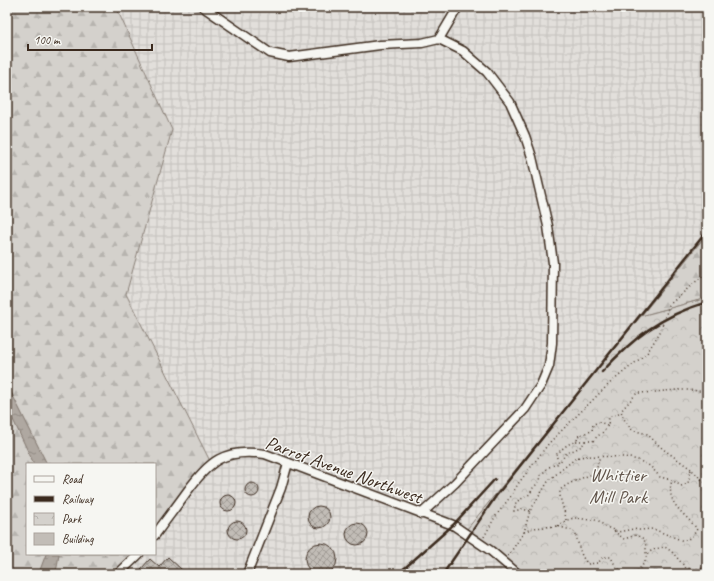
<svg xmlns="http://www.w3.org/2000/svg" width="714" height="581" viewBox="0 0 714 581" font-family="Caveat,sans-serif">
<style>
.industrial{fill:url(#industrial-grid)}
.forest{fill:url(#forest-firs);stroke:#887e75}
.park{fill:url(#park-crowns);stroke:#887e75}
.water{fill:url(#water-ripples);stroke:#81766d}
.building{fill:url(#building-cross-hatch);stroke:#3b2a1e}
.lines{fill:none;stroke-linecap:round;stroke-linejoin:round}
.minor-casing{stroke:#3b2a1e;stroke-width:11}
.path{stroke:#3b2a1e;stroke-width:1.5;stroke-dasharray:1 3;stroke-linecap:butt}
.minor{stroke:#f6f6f2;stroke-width:8}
.rail{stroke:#3b2a1e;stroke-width:2.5}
.labels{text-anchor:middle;stroke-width:3;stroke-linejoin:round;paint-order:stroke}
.street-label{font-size:19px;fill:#3b2a1e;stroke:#f6f6f2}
.park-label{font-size:19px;fill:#61544a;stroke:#f6f6f2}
</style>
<defs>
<pattern id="industrial-grid" width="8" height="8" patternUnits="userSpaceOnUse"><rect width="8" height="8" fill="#e2dfdb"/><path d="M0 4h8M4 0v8" fill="none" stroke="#c3c0bc"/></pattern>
<pattern id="forest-firs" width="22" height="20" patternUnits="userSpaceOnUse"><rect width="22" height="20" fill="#d4d1cc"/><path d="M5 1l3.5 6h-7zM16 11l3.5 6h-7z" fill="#b7b4af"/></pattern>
<pattern id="park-crowns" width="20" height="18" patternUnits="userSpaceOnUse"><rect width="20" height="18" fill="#d4d1cc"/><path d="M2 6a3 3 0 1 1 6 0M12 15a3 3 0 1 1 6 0" fill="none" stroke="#b7b4af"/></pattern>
<pattern id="water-ripples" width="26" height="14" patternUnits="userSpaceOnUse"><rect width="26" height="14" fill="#afa8a1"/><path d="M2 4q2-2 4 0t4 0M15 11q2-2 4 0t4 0" fill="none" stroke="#908983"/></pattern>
<pattern id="building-cross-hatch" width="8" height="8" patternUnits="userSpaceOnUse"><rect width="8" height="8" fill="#c2bdb7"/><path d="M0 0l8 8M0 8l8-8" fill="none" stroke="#9f9a94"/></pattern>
</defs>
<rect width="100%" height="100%" fill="#efeeea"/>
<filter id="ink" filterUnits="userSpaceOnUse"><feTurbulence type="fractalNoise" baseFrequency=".025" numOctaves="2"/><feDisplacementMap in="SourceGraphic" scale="8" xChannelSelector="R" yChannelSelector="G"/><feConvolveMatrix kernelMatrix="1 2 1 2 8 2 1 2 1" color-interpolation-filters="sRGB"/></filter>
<g filter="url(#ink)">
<path class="industrial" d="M 116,7 L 707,7 L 707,234 L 467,529 L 516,574 L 114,574 L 132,554 L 155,554 L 155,529 L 212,465 L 126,294 L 172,130 Z"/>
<path class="forest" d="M 7,7 L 116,7 L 172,130 L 126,294 L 212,465 L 155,529 L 155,464 L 27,464 L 27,554 L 132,554 L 114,574 L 7,574 Z
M 707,234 L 707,298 L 641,316 Z"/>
<path class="park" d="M 707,298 L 707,574 L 516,574 L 467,529 L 641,316 Z"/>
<path class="water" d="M 7,384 L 47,464 L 34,464 L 7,407 Z
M 46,554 L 59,554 L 57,567 L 55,574 L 37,574 L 40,570 Z"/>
<path class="building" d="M245 490a7 7 0 1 1 14 0a7 7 0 1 1-14 0Z
M220 503a8 8 0 1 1 16 0a8 8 0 1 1-16 0Z
M308 517a11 11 0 1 1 22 0a11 11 0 1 1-22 0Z
M228 530a9 9 0 1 1 18 0a9 9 0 1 1-18 0Z
M346 534a11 11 0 1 1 22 0a11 11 0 1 1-22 0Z
M305 559a16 16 0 1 1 32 0a16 16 0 1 1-32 0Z
M 168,557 L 182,570 L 178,574 L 146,574 L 141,569 L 150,559 L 159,567 Z"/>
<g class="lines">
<defs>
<path id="minor" d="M 203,7 L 270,53 L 289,57 L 380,45 L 422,43 L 439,39 L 463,51 L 487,72 L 510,102 L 525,136 L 532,157 L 548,226 L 553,263 L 552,343 L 549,366 L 541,385 L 525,409 L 455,483 L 421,514
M 439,39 L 458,7
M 155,535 C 165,521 176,507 186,493 C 209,461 224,448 265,454 L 453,525 L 491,551 L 518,574
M 118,574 L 139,554
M 247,574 L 281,488 L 288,463"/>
</defs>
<use href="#minor" class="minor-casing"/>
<path class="path" d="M 577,440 L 579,435 L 592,431 L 593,424 L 600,422 L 609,426
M 585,441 L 593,441 C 602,430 608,434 609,417 L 621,412
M 691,469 L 663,449 L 647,434 L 632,430 L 625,421 L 621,411 L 637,393 C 661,393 683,386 707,393
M 530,511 L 522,509 L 514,511 L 516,502 L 530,494 L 533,488 L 540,481 L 541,475 L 549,467 L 559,463 L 556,455 C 565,446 571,440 585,441 L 582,446 L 566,454 L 559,463
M 566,520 C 565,509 559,501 560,490 C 571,481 583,478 595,473 C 598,468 597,463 600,457
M 557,526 C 578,512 577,521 598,520 L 604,526 L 618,532 L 633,529 L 639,530 L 653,529 L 681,540 L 687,540 L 694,534 L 697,529 C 684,512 665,504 672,480
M 614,531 L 624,539 L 636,535 L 644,539 L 646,546 L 646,555
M 524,532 L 533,528 L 557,526 L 574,531 C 580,544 578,554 588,564 L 598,563 L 603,557 L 611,557 C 618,574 632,581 644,563 C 646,561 645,557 647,555 C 651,549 659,548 665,547 L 672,552 L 686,568 C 693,569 702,570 707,565
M 484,537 L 495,517 L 511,496 L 518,484 L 549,443 L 609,384 L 647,353 L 660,332 L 669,305 L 707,272
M 508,556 L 524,532 L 530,511 L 549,480 L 576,458 L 585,456 L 625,457 L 638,460 L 650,466 L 660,477 L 672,480 L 681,486 L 688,483 L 691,469 L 707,485"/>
<use href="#minor" class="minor"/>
<path class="rail" d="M 602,372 C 634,337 661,316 707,302
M 398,574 L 453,525 L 495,479
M 443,574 L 496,496 L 707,231"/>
</g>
</g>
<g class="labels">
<g class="street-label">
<text transform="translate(344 469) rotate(20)" y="7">Parrot Avenue Northwest</text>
</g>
<g class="park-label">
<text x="618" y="481">Whittier<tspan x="618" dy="22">Mill Park</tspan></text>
</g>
</g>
<rect width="714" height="581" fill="none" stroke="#f6f6f2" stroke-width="24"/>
<rect x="12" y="12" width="690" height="557" fill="none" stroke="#3b2a1e" stroke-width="1.5" filter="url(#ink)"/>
<rect x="26" y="463" width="130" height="92" fill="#f6f6f2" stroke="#aba49d"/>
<rect x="34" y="476" width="20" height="6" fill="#f6f6f2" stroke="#aba49d"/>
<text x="62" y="483" font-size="12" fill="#3b2a1e">Road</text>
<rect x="34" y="496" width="20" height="6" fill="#3b2a1e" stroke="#aba49d"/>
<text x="62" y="503" font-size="12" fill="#3b2a1e">Railway</text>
<rect x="34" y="513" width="20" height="12" fill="url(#park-crowns)" stroke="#aba49d"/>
<text x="62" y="523" font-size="12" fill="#3b2a1e">Park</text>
<rect x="34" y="533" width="20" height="12" fill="#c2bdb7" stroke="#aba49d"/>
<text x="62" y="543" font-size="12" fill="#3b2a1e">Building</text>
<path d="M28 44v6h124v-6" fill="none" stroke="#3b2a1e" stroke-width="2"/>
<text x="34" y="44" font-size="12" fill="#3b2a1e" stroke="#f6f6f2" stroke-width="3" paint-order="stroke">100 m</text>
</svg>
